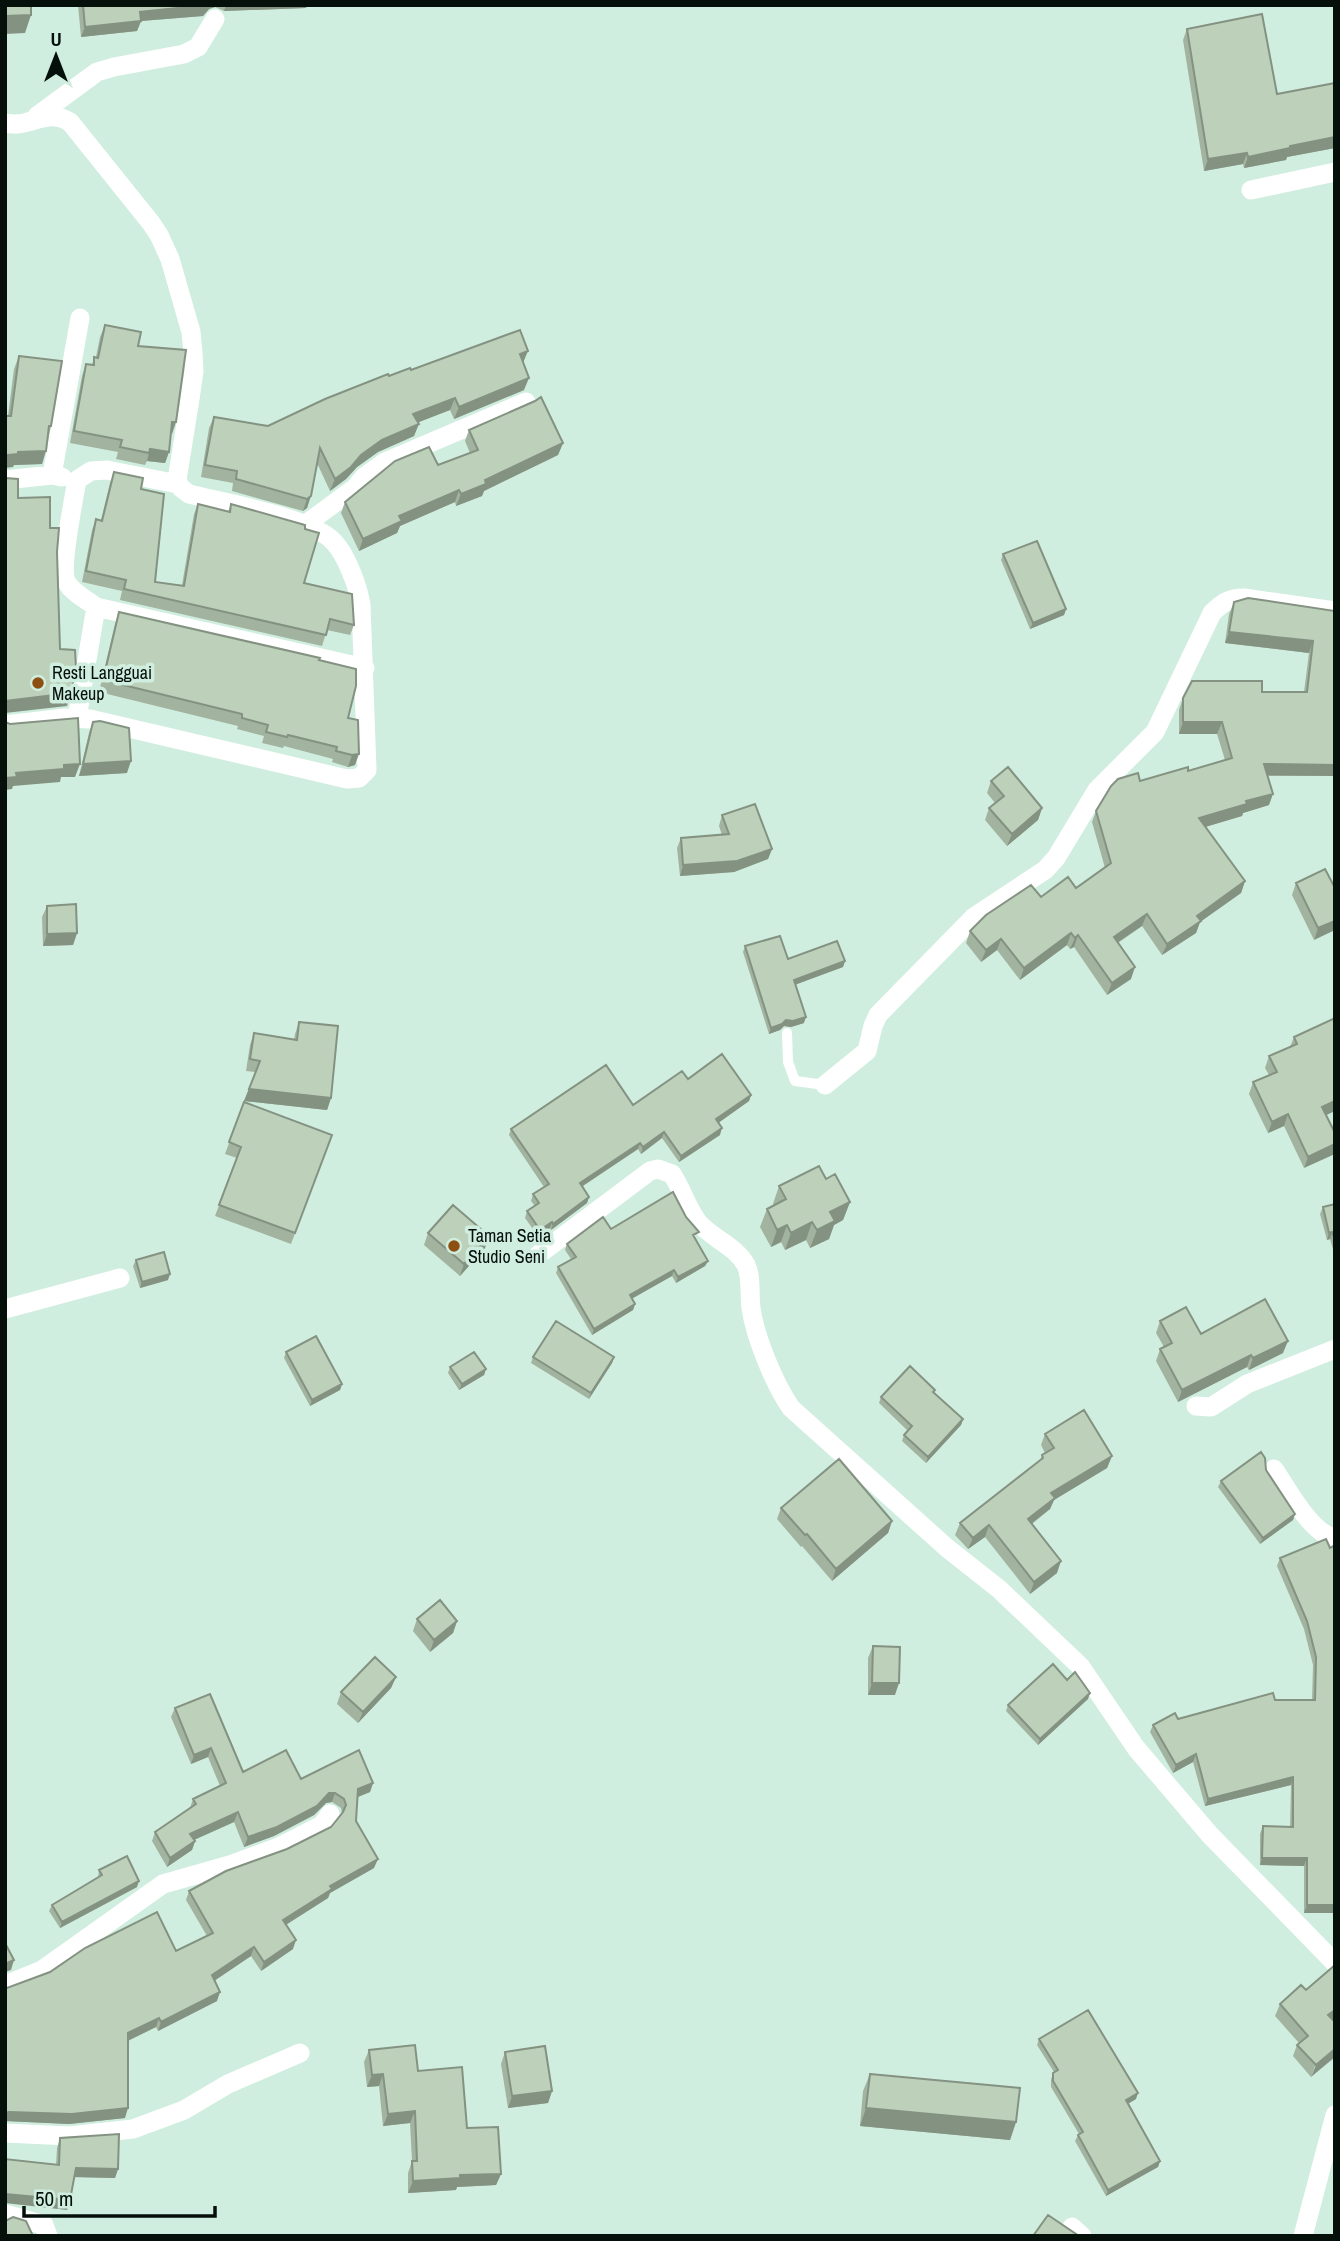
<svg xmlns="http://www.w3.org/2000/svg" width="1340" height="2241" viewBox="0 0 1340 2241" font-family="'Archivo Narrow',sans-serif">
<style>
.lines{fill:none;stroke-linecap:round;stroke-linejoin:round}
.service{stroke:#fff;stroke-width:10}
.minor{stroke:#fff;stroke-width:19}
.wall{fill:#a2b3a0}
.shaded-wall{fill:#849282}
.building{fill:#bcd0ba;stroke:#849282;stroke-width:2}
.poi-dot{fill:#8d5012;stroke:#d0eedf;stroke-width:2.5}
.labels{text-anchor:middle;stroke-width:7;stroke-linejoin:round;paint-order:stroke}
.poi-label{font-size:18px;fill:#06100b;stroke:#d0eedf;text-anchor:start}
</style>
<rect width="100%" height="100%" fill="#d0eedf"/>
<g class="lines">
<path class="service" d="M 787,1033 L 788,1062 L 795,1081 L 825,1085"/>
<path class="minor" d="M 37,116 L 97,72 L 114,67 L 184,54 L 198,47 L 215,19
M 5,123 C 29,129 47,107 70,122 L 151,223 L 159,235 L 170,259 L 191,332 L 193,353 L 194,371 L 190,399 L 177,480 L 181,488 L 189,494 C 225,503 309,517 333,541 C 346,554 358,586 361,605 L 367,770 L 359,778 L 347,779 L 90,719 L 65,718 L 5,725
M 1251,190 L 1335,172
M 52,475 L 80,318
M 5,480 L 52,475 L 62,477
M 306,524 L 355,488 L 364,477 L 385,462 L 526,402
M 96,607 L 365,668
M 77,718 L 96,607 C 87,600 73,593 67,583 C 59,571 74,498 77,480 L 91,471 L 107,470 L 178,484
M 825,1085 L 867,1051 L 873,1026 L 878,1015 L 974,917 L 1045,870 L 1056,858 L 1097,790 L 1155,732 L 1212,613 C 1222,603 1229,598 1244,598 L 1335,611
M 538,1255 L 650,1171 L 658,1169 L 672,1174 C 682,1189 687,1208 698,1222 C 711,1238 736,1246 746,1265 C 752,1278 749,1294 751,1308 C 755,1337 774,1383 791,1408 L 947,1548 L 999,1589 L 1081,1667 L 1136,1748 L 1210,1835 L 1335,1963
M 5,1309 L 120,1278
M 1196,1406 L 1211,1407 L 1247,1384 L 1335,1349
M 1274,1469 C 1287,1488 1311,1534 1335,1538
M 5,1985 L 42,1970 L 163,1884 L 230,1865 L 279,1847 L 322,1825 L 330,1814
M 5,2133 L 69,2136 L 133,2129 L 184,2110 L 228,2084 L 300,2053
M 5,2214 L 44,2225 L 48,2236
M 1072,2227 L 1082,2236
M 1303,2236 L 1335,2115"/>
</g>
<path class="wall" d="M 78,5 L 307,5 L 306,8 L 224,11 L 215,7 L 209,9 L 203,16 L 141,21 L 137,31 L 81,37 Z
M 1187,29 L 1277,94 L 1335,83 L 1335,148 L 1287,157 L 1286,160 L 1244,168 L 1243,164 L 1204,171 L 1183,40 Z
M 105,325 L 138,346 L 172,434 L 171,434 L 169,452 L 165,463 L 147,461 L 145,465 L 116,459 L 118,452 L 70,443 L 82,376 L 86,364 L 92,365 L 94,357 L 96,357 L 100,337 Z
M 19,356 L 51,426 L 42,464 L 14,465 L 13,467 L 8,416 L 14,369 Z
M 523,363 L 524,390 L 454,419 L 450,410 L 418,422 L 414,436 L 378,452 L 357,467 L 346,479 L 330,491 L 317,463 L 307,508 L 303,511 L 232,491 L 233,483 L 201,477 L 209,428 L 214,417 L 268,426 L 389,376 L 411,370 Z
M 469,430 L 563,443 L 558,455 L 484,491 L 482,496 L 456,506 L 455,502 L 400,526 L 397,533 L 359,551 L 341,513 L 345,502 L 470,453 L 465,441 Z
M 114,472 L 141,489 L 155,582 L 182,585 L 194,514 L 198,504 L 228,512 L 231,504 L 304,583 L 354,625 L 350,635 L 327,630 L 322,646 L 120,600 L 122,591 L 82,582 L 92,530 L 96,519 L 101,520 L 110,483 Z
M 1003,554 L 1066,609 L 1064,615 L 1030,629 L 1001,560 Z
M 1234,602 L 1335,611 L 1335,797 L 1334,776 L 1268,776 L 1269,805 L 1243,813 L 1242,816 L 1205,827 L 1245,881 L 1241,893 L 1200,922 L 1196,933 L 1162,955 L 1142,926 L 1118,943 L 1131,979 L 1107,995 L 1074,947 L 1070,949 L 1067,945 L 1020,980 L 997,950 L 981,962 L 966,943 L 970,931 L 1041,897 L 1076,888 L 1105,868 L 1092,822 L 1096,811 L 1140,781 L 1188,771 L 1225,760 L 1217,734 L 1179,734 L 1179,710 L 1183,698 L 1262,692 L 1304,692 L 1309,653 L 1225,643 L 1229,614 Z
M 119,612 L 319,660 L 348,718 L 355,765 L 348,767 L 332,762 L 333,759 L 284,746 L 283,748 L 262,743 L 264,736 L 237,729 L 238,726 L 99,692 L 115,624 Z
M 93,722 L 127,773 L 79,776 L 89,733 Z
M 991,781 L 1042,808 L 1038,820 L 1007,846 L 985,820 L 989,808 L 995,803 L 987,793 Z
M 722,815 L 772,849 L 768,859 L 734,872 L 680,876 L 677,848 L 681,838 L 722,835 L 719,826 Z
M 1296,883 L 1335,888 L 1314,940 L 1292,895 Z
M 47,906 L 77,933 L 73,945 L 43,946 L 42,917 Z
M 745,946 L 788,959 L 845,961 L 843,967 L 796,984 L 804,1023 L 791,1027 L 784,1026 L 780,1030 L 769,1034 L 743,952 Z
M 299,1022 L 331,1098 L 327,1110 L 244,1101 L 255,1072 L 246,1071 L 250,1045 L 254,1033 L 294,1040 L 295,1034 Z
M 1294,1037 L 1326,1115 L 1304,1168 L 1284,1126 L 1268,1133 L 1249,1094 L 1253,1082 L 1269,1075 L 1265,1068 L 1269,1056 L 1290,1047 Z
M 688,1079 L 751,1095 L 749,1101 L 718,1123 L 720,1135 L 679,1162 L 662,1138 L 641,1154 L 638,1149 L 583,1186 L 589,1197 L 587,1203 L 551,1230 L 550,1228 L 538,1236 L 525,1218 L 527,1211 L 535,1206 L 531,1201 L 533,1194 L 544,1187 L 509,1135 L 511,1129 L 633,1105 Z
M 244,1102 L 332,1135 L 291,1244 L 215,1216 L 237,1158 L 225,1154 Z
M 826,1179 L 850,1202 L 843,1220 L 834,1225 L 829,1239 L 810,1248 L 806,1240 L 785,1250 L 781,1242 L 771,1247 L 760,1227 L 767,1209 L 774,1205 L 773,1204 L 779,1186 Z
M 1335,1204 L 1335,1256 L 1330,1239 L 1327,1240 L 1320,1214 L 1323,1207 Z
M 611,1229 L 697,1238 L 695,1239 L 708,1261 L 705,1266 L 676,1283 L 672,1276 L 632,1298 L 635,1304 L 633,1310 L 592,1335 L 556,1273 L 558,1267 L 571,1259 L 565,1250 L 567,1244 Z
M 428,1233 L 485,1248 L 460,1276 L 424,1245 Z
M 136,1260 L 168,1280 L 140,1288 L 133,1266 Z
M 1160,1321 L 1201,1334 L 1283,1353 L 1249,1370 L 1247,1367 L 1178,1402 L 1156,1361 L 1160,1349 L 1164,1347 L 1156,1333 Z
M 286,1352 L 342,1384 L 340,1390 L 310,1406 L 284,1358 Z
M 533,1357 L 614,1357 L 612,1363 L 589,1399 L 531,1363 Z
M 450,1367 L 486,1369 L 484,1375 L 459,1390 L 448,1373 Z
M 934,1393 L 963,1419 L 961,1425 L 926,1463 L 902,1441 L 904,1435 L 908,1431 L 879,1403 L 881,1397 Z
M 1045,1434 L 1112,1456 L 1107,1468 L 1054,1500 L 1050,1509 L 1032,1524 L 1057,1573 L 1030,1594 L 985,1537 L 968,1549 L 955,1535 L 960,1523 L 1040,1461 L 1042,1455 L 1045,1453 L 1041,1445 Z
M 1266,1470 L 1295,1514 L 1293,1520 L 1260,1544 L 1218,1487 L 1221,1481 Z
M 781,1508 L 892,1521 L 888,1533 L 832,1581 L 802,1546 L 801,1547 L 777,1519 Z
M 1326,1539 L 1335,1913 L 1304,1913 L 1304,1866 L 1260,1865 L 1260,1834 L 1263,1826 L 1290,1827 L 1291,1785 L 1205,1806 L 1193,1762 L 1173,1773 L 1150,1732 L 1153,1725 L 1178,1719 L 1275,1700 L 1312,1700 L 1313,1665 L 1304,1629 L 1277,1566 L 1280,1558 Z
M 417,1619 L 457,1621 L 453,1633 L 430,1652 L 413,1631 Z
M 873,1646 L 895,1695 L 868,1695 L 868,1658 Z
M 396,1677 L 391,1688 L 358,1723 L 337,1704 L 341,1692 Z
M 1067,1680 L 1088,1699 L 1038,1745 L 1006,1711 L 1008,1705 Z
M 175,1708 L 243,1772 L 301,1779 L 373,1783 L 370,1792 L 358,1797 L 356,1821 L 374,1868 L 330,1893 L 328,1898 L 286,1925 L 293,1949 L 261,1971 L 251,1956 L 214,1981 L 217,2001 L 158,2031 L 156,2027 L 128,2041 L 125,2118 L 69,2124 L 6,2121 L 7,1988 L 176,1951 L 207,1936 L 186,1900 L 189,1891 L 287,1849 L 331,1827 L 342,1814 L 341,1808 L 332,1802 L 326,1803 L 314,1815 L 274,1836 L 244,1847 L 234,1822 L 194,1840 L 195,1841 L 192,1850 L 167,1867 L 152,1841 L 155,1832 L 190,1808 L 193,1799 L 220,1786 L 208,1757 L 191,1764 L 171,1717 Z
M 99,1870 L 137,1887 L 60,1928 L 49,1911 L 52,1905 L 98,1878 Z
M 1335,1965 L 1335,2018 L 1332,2020 L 1311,2077 L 1293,2056 L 1297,2045 L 1299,2043 L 1275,2016 L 1280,2004 L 1306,1990 Z
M 1039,2039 L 1136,2099 L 1128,2104 L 1160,2161 L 1158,2167 L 1106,2196 L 1075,2141 L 1078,2135 L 1079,2134 L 1051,2087 L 1051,2079 L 1054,2072 L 1037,2045 Z
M 369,2050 L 418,2071 L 467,2128 L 501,2174 L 496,2185 L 457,2187 L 456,2190 L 408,2193 L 408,2173 L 412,2161 L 410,2123 L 383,2126 L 379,2086 L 367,2087 L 364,2062 Z
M 505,2052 L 552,2091 L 548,2103 L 508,2108 L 501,2064 Z
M 870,2074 L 1016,2122 L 1010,2140 L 860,2126 L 863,2091 Z
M 60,2138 L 118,2169 L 115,2178 L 74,2177 L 70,2200 L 67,2210 L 56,2165 L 57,2148 Z"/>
<path class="shaded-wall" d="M 207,5 L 215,5 L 215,7 L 209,9 L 203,16 L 141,21 L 137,31 L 81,37 L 85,27 L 140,12 Z
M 226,5 L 307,5 L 306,8 L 224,11 Z
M 31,15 L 25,33 L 5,34 L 5,16 Z
M 1335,137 L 1335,148 L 1287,157 L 1286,160 L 1244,168 L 1248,157 L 1290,146 Z
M 1247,153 L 1243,164 L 1204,171 L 1208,159 Z
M 528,351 L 523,363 L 520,354 Z
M 529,378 L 524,390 L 454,419 L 459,407 Z
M 455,398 L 450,410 L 409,426 L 413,414 Z
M 172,422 L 176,422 L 172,434 L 168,434 Z
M 419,424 L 414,436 L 378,452 L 357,467 L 346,479 L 330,491 L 335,479 L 361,455 L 382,440 Z
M 563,443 L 558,455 L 484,491 L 482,496 L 456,506 L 461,494 L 485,480 Z
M 150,449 L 169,452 L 165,463 L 147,461 Z
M 46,451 L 42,464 L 14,465 L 13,467 L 5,468 L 5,457 L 8,455 L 18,452 Z
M 459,490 L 455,502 L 400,526 L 397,533 L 359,551 L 363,539 L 399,516 Z
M 311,496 L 307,508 L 303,511 L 307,499 Z
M 1066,609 L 1064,615 L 1030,629 L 1033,623 Z
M 1229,632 L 1313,641 L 1309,653 L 1225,643 Z
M 71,693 L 67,706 L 5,713 L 5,701 L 8,700 Z
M 1183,722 L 1222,722 L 1217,734 L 1179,734 Z
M 359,754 L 355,765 L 348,767 L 352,755 Z
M 131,761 L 127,773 L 79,776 L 83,764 Z
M 80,764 L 75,777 L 61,777 L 60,782 L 13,786 L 12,789 L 5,790 L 5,778 L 16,773 L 64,765 Z
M 1264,764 L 1335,765 L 1335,775 L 1334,776 L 1260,775 Z
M 1273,794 L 1269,805 L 1243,813 L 1242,816 L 1195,830 L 1199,818 L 1246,801 Z
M 1042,808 L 1038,820 L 1007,846 L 1012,834 Z
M 772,849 L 768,859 L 734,872 L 680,876 L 683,865 Z
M 1245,881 L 1241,893 L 1200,922 L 1196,933 L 1162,955 L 1167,944 L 1197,916 Z
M 1147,914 L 1142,926 L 1109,948 L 1114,937 Z
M 1335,921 L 1335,930 L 1314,940 L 1318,928 Z
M 77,933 L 73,945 L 43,946 L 47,934 Z
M 1071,933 L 1067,945 L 1020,980 L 1024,968 Z
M 1078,935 L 1074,947 L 1070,949 L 1075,938 Z
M 1001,939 L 997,950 L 981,962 L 986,950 Z
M 845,961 L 843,967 L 792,986 L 794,980 Z
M 1135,967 L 1131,979 L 1107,995 L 1112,983 Z
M 806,1017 L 804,1023 L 791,1027 L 784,1026 L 780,1030 L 769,1034 L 771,1028 L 786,1020 Z
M 249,1089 L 331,1098 L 327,1110 L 244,1101 Z
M 751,1095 L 749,1101 L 714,1126 L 716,1119 Z
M 1335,1101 L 1335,1111 L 1318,1119 L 1322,1107 Z
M 1288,1114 L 1284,1126 L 1268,1133 L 1272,1122 Z
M 722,1128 L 720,1135 L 679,1162 L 681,1156 Z
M 664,1132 L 662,1138 L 641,1154 L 643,1147 Z
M 640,1143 L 638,1149 L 578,1189 L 580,1183 Z
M 1335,1144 L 1335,1154 L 1304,1168 L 1308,1157 Z
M 589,1197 L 587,1203 L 551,1230 L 553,1224 Z
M 850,1202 L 843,1220 L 834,1225 L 829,1239 L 810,1248 L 817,1230 L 830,1212 Z
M 552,1222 L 550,1228 L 538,1236 L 540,1230 Z
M 812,1222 L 806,1240 L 785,1250 L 791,1233 Z
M 787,1225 L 781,1242 L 771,1247 L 777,1230 Z
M 1332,1232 L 1330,1239 L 1327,1240 L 1329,1233 Z
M 489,1236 L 485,1248 L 460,1276 L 464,1264 Z
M 708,1261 L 705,1266 L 676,1283 L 678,1277 Z
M 674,1270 L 672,1276 L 628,1301 L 630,1295 Z
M 170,1274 L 168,1280 L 140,1288 L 142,1282 Z
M 635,1304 L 633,1310 L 592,1335 L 594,1329 Z
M 1288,1341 L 1283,1353 L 1249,1370 L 1253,1358 Z
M 1251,1355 L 1247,1367 L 1178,1402 L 1182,1390 Z
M 614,1357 L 612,1363 L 589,1399 L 591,1393 Z
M 486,1369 L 484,1375 L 459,1390 L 462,1384 Z
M 342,1384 L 340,1390 L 310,1406 L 312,1400 Z
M 963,1419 L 961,1425 L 926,1463 L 928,1457 Z
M 1112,1456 L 1107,1468 L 1054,1500 L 1050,1509 L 1023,1530 L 1028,1519 L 1051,1493 Z
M 1295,1514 L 1293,1520 L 1260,1544 L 1263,1538 Z
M 892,1521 L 888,1533 L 832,1581 L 836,1569 Z
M 989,1525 L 985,1537 L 968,1549 L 973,1538 Z
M 1061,1561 L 1057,1573 L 1030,1594 L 1034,1582 Z
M 457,1621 L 453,1633 L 430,1652 L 434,1640 Z
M 396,1677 L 391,1688 L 358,1723 L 363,1712 Z
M 872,1683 L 899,1683 L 895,1695 L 868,1695 Z
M 1090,1693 L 1088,1699 L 1038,1745 L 1040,1739 Z
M 211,1748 L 208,1757 L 191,1764 L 194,1755 Z
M 1196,1754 L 1193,1762 L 1173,1773 L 1176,1765 Z
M 1293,1777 L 1291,1785 L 1205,1806 L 1208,1799 Z
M 373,1783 L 370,1792 L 355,1798 L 358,1789 Z
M 329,1793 L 335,1793 L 332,1802 L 326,1803 L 314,1815 L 274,1836 L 244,1847 L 248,1837 Z
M 238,1812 L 234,1822 L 187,1843 L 190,1834 Z
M 195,1841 L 192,1850 L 167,1867 L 170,1858 Z
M 1262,1858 L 1307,1858 L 1304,1866 L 1260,1865 Z
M 378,1859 L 374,1868 L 330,1893 L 328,1898 L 279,1929 L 283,1920 L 330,1886 Z
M 139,1881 L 137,1887 L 60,1928 L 62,1922 Z
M 1307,1905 L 1335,1905 L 1335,1913 L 1304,1913 Z
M 296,1940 L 293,1949 L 261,1971 L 264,1962 Z
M 254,1947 L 251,1956 L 208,1985 L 212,1975 Z
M 14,1960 L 11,1970 L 5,1972 L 5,1964 Z
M 220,1992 L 217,2001 L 158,2031 L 161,2022 Z
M 1335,2010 L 1335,2018 L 1324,2027 L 1328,2015 Z
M 159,2018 L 156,2027 L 125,2042 L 128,2033 Z
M 1335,2049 L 1335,2057 L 1311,2077 L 1316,2065 Z
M 383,2074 L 379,2086 L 367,2087 L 372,2075 Z
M 552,2091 L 548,2103 L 508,2108 L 512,2096 Z
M 1138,2093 L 1136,2099 L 1124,2106 L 1126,2100 Z
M 128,2108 L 125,2118 L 69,2124 L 5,2121 L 5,2113 L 9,2112 Z
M 866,2108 L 1016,2122 L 1010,2140 L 860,2126 Z
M 415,2111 L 410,2123 L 383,2126 L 388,2114 Z
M 1160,2161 L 1158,2167 L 1106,2196 L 1108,2190 Z
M 76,2168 L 118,2169 L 115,2178 L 72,2177 Z
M 501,2174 L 496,2185 L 457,2187 L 456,2190 L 408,2193 L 413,2181 L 460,2175 Z
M 5,2194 L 70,2200 L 67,2210 L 5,2203 Z"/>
<path class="building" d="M 5,5 L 31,5 L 31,15 L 5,16 Z
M 83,5 L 207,5 L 140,12 L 141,21 L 85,27 Z
M 1262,14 L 1277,94 L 1335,83 L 1335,137 L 1290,146 L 1290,148 L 1248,157 L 1247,153 L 1208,159 L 1187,29 Z
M 105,325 L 141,332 L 138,346 L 186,350 L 176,422 L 172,422 L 169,452 L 150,449 L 149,453 L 120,447 L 122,440 L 74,431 L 86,364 L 94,365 L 94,357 L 98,358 Z
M 520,330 L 528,351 L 520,354 L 529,378 L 459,407 L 455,398 L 413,414 L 419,424 L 382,440 L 361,455 L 351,467 L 335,479 L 320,448 L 311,496 L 307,499 L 236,479 L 237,471 L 205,465 L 214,417 L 268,426 L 325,399 L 388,374 L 389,376 L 410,368 L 411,370 Z
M 19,356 L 62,361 L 51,426 L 49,426 L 46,451 L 18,452 L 18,454 L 8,455 L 5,457 L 5,416 L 11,416 Z
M 541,397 L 563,443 L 485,480 L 486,484 L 461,494 L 459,490 L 399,516 L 402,521 L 363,539 L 345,502 L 395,461 L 429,447 L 438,465 L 478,450 L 469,430 L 535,401 Z
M 114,472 L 143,478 L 141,489 L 164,494 L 155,582 L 184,586 L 198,504 L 230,512 L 231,504 L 305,525 L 305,529 L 319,533 L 304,583 L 352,594 L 354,625 L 330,619 L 326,635 L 124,589 L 126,580 L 86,571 L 96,519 L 102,521 Z
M 5,478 L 18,479 L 18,498 L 50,497 L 50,528 L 59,528 L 57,552 L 60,649 L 75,650 L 76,668 L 71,693 L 5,701 Z
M 1037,541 L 1066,609 L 1033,623 L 1003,554 Z
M 1248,598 L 1335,611 L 1335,765 L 1264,764 L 1273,794 L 1246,801 L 1247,804 L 1199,818 L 1245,881 L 1197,916 L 1201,921 L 1167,944 L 1147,914 L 1114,937 L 1135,967 L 1112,983 L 1078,935 L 1075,938 L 1071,933 L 1024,968 L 1001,939 L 986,950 L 970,931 L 986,915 L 1031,885 L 1041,897 L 1068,877 L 1076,888 L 1111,863 L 1096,811 L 1111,786 L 1118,779 L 1138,773 L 1140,781 L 1188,767 L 1188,771 L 1232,758 L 1222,722 L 1183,722 L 1183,698 L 1192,681 L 1262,681 L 1262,692 L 1307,692 L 1313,641 L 1229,632 L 1234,602 Z
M 119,612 L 320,658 L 319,660 L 356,669 L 356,686 L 348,718 L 358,720 L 359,754 L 352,755 L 336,751 L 337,747 L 288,735 L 287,737 L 266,732 L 268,725 L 242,718 L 242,714 L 103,680 Z
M 78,718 L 80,764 L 64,765 L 64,769 L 16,773 L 17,777 L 5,778 L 5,722 L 10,724 Z
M 100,721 L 129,728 L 131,761 L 83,764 L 93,722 Z
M 1008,767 L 1042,808 L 1012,834 L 989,808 L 1004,796 L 991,781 Z
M 755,804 L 772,849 L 737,861 L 683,865 L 681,838 L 729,834 L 722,815 Z
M 1325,869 L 1335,888 L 1335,921 L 1318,928 L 1296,883 Z
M 76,904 L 77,933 L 47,934 L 47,906 Z
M 780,936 L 788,959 L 837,941 L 845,961 L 794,980 L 806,1017 L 793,1021 L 786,1020 L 782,1024 L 771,1028 L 745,946 Z
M 1335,1018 L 1335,1101 L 1322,1107 L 1335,1133 L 1335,1144 L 1308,1157 L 1288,1114 L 1272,1122 L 1253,1082 L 1277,1072 L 1269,1056 L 1297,1044 L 1294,1037 Z
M 299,1022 L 338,1026 L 331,1098 L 249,1089 L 260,1061 L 250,1059 L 254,1033 L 297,1040 Z
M 722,1054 L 751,1095 L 716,1119 L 722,1128 L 681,1156 L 664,1132 L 643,1147 L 640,1143 L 580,1183 L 589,1197 L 553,1224 L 552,1222 L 540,1230 L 527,1211 L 539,1203 L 533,1194 L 549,1184 L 511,1129 L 606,1065 L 633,1105 L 682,1071 L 688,1079 Z
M 244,1102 L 332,1135 L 295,1233 L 219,1205 L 241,1147 L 229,1142 Z
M 819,1166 L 826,1179 L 835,1174 L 850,1202 L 830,1212 L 835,1221 L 817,1230 L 812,1222 L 791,1233 L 787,1225 L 777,1230 L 767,1209 L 786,1199 L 779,1186 Z
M 673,1192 L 686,1217 L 699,1232 L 693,1235 L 708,1261 L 678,1277 L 674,1270 L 630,1295 L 635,1304 L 594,1329 L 558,1267 L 576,1257 L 567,1244 L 603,1217 L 611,1229 Z
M 1335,1204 L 1335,1240 L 1332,1232 L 1329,1233 L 1323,1207 Z
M 453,1205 L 489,1236 L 464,1264 L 428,1233 Z
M 164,1252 L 170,1274 L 142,1282 L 136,1260 Z
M 1265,1299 L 1288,1341 L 1253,1358 L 1251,1355 L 1182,1390 L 1160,1349 L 1172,1343 L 1160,1321 L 1186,1307 L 1201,1334 Z
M 556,1321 L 614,1357 L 591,1393 L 533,1357 Z
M 316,1336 L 342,1384 L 312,1400 L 286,1352 Z
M 474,1352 L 486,1369 L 462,1384 L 450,1367 Z
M 910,1366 L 935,1390 L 933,1392 L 963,1419 L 928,1457 L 904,1435 L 912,1426 L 881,1397 Z
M 1084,1410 L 1112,1456 L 1051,1493 L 1055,1498 L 1028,1519 L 1061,1561 L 1034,1582 L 989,1525 L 973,1538 L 960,1523 L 1043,1458 L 1042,1455 L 1054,1448 L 1045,1434 Z
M 1261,1452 L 1265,1458 L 1266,1470 L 1295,1514 L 1263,1538 L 1221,1481 Z
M 839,1459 L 892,1521 L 836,1569 L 807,1534 L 805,1535 L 781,1508 Z
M 1326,1539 L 1330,1548 L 1335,1545 L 1335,1905 L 1307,1905 L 1307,1858 L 1262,1858 L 1263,1826 L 1293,1827 L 1293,1777 L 1208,1799 L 1196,1754 L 1176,1765 L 1153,1725 L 1175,1713 L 1178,1719 L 1273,1693 L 1275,1700 L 1315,1700 L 1316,1657 L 1307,1621 L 1280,1558 Z
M 440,1600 L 457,1621 L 434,1640 L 417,1619 Z
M 873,1646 L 900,1647 L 899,1683 L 872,1683 Z
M 375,1657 L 396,1677 L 363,1712 L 341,1692 Z
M 1053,1664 L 1067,1680 L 1075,1672 L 1090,1693 L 1040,1739 L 1008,1705 Z
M 210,1694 L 243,1772 L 286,1750 L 301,1779 L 359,1750 L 373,1783 L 358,1789 L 356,1821 L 378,1859 L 330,1886 L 332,1889 L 283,1920 L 296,1940 L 264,1962 L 254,1947 L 212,1975 L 220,1992 L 161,2022 L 159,2018 L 128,2033 L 128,2108 L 72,2114 L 9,2112 L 5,2113 L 5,1987 L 7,1988 L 50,1972 L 85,1948 L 157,1912 L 176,1951 L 213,1933 L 189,1891 L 226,1871 L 287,1849 L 331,1827 L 343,1812 L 346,1805 L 344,1799 L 335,1793 L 329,1793 L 317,1806 L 277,1827 L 248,1837 L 238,1812 L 190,1834 L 195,1841 L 170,1858 L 155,1832 L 196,1804 L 193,1799 L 226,1783 L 211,1748 L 194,1755 L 175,1708 Z
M 127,1856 L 139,1881 L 62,1922 L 52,1905 L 102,1875 L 99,1870 Z
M 5,1943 L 14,1960 L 5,1964 Z
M 1335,1965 L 1335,2010 L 1328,2015 L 1335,2022 L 1335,2049 L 1316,2065 L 1297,2045 L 1308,2036 L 1280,2004 L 1301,1985 L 1306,1990 Z
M 1088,2010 L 1138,2093 L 1126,2100 L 1160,2161 L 1108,2190 L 1078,2135 L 1083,2132 L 1053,2081 L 1053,2073 L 1058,2070 L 1039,2039 Z
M 415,2045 L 418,2071 L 462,2067 L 467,2128 L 498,2127 L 501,2174 L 460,2175 L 460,2178 L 413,2181 L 412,2161 L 417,2161 L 415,2111 L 388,2114 L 383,2074 L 372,2075 L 369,2050 Z
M 545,2046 L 552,2091 L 512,2096 L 505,2052 Z
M 870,2074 L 1020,2088 L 1016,2122 L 866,2108 Z
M 119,2134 L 118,2169 L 76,2168 L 70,2200 L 5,2194 L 5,2159 L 59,2165 L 60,2138 Z
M 1048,2215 L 1079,2236 L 1033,2236 Z
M 13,2217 L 26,2221 L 33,2236 L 5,2236 L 5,2221 Z"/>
<g class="poi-dot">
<circle cx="38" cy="683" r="7"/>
<circle cx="454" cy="1246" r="7"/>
</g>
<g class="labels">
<g class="poi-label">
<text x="52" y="679">Resti Langguai<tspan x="52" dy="21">Makeup</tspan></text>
<text x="468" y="1242">Taman Setia<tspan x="468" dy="21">Studio Seni</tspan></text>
</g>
</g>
<rect width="1340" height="2241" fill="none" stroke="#06100b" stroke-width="14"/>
<g transform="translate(56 56)" stroke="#d0eedf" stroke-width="5" paint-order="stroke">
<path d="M0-5L12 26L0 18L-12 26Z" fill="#06100b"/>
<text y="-10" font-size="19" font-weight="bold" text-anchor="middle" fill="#06100b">U</text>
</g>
<path d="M24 2206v10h191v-10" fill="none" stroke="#06100b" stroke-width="3.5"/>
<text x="35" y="2206" font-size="21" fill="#06100b" stroke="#d0eedf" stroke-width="5" paint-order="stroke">50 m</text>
</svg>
